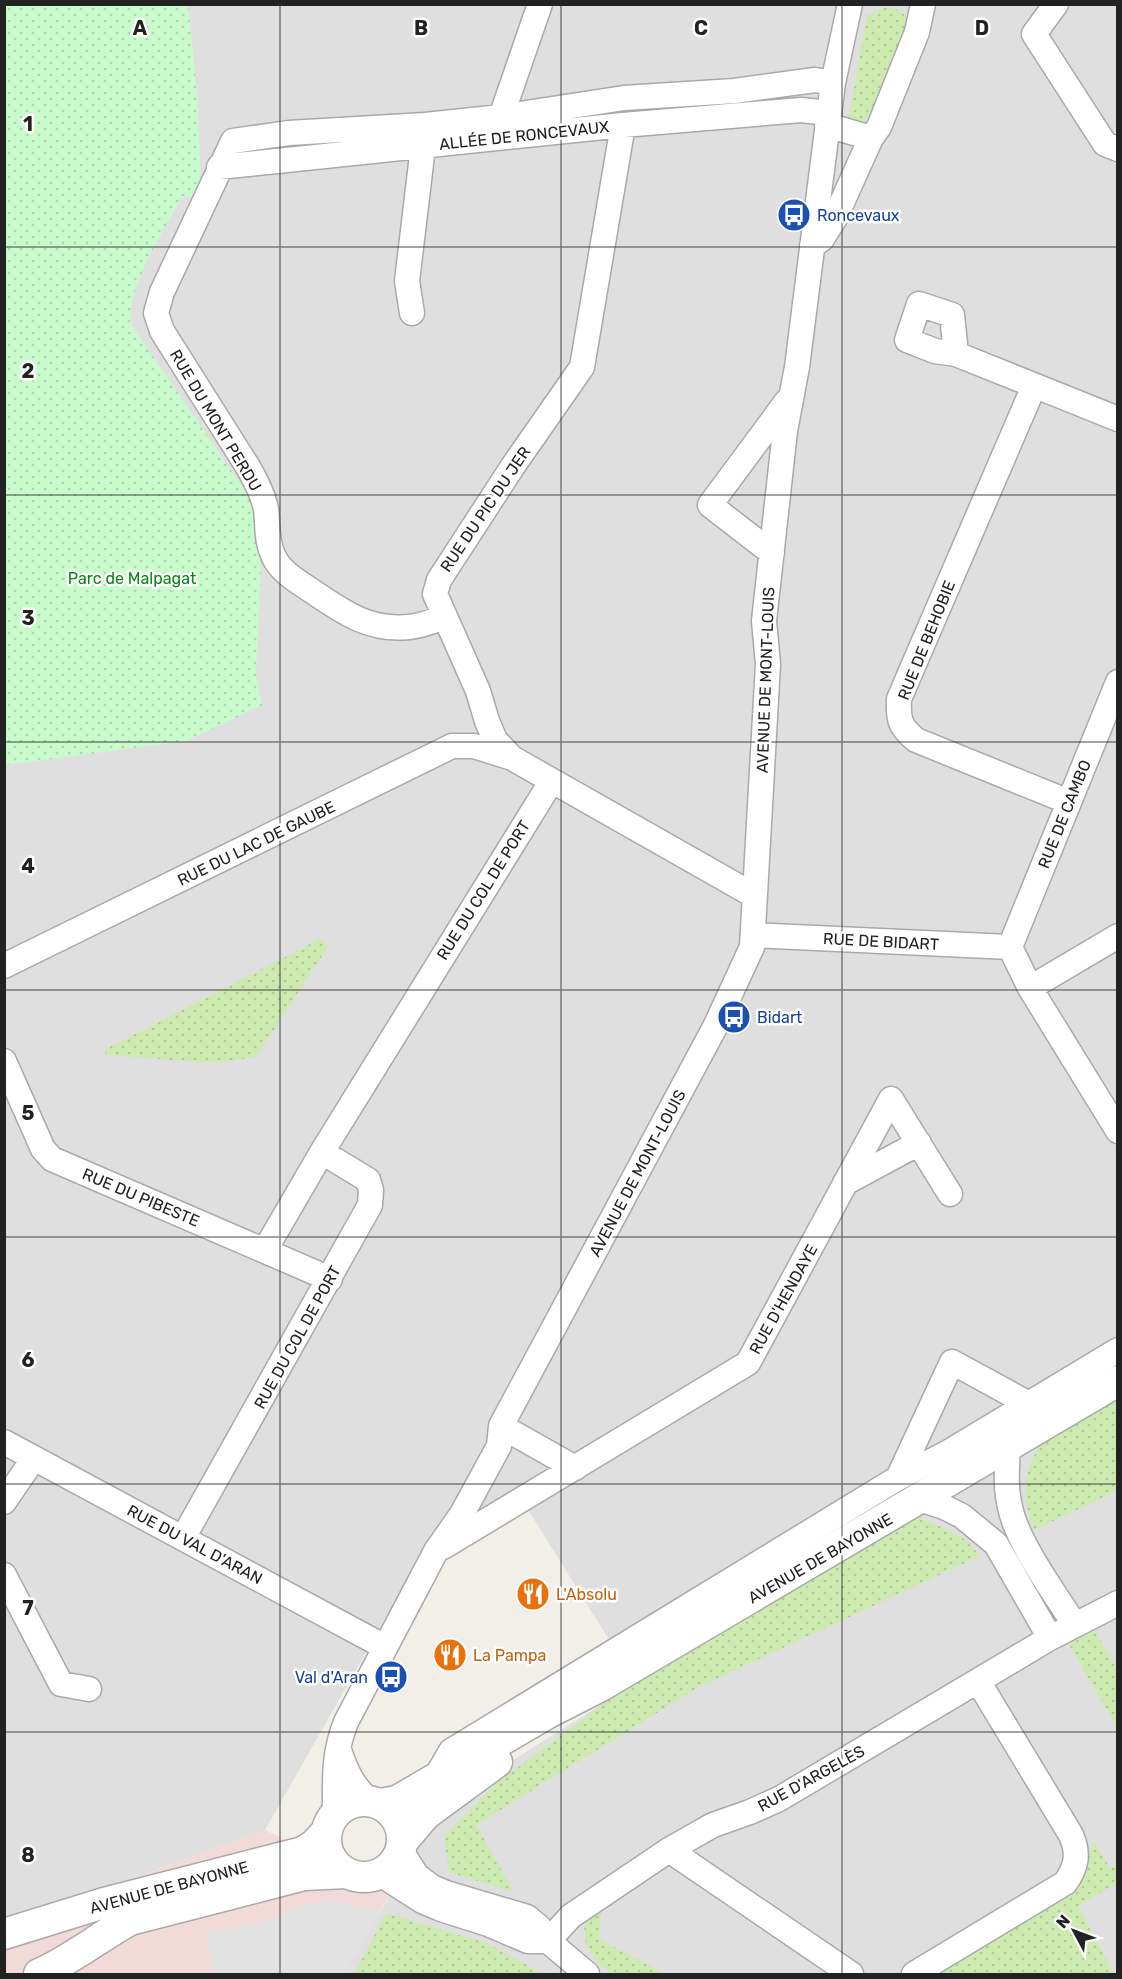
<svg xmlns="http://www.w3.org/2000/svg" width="1122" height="1979" viewBox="0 0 1122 1979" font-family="Rubik,sans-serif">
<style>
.residential{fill:#e0dfdf}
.commercial{fill:#f2dad9}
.grass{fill:url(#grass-dots)}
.park{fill:url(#park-dots)}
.parking{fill:#e2e2e2}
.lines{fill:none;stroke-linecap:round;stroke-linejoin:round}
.minor-casing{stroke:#a9a9a9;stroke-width:27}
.tertiary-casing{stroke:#a9a9a9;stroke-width:33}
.minor{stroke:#fff;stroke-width:24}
.tertiary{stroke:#fff;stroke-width:30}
.grid{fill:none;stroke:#222;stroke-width:1.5;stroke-opacity:0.55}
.labels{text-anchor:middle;stroke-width:5;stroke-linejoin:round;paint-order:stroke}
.street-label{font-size:16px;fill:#222;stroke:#fff}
.transit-label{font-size:16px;fill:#164399;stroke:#fff;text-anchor:start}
.park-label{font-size:16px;fill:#0c8416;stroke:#fff}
.food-label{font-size:16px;fill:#c56008;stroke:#fff;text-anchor:start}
.grid-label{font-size:20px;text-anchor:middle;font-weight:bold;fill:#222;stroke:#fff;stroke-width:5;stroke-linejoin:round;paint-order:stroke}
</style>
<defs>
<pattern id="grass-dots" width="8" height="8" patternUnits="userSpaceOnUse" patternTransform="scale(1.5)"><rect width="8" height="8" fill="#cdebb0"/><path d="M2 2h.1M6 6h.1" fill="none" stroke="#b0c997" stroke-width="1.8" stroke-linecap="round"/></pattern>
<pattern id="park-dots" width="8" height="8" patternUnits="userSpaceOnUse" patternTransform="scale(1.5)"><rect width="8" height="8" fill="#c8facc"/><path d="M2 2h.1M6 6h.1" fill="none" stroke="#acd6af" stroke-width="1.8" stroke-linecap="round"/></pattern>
</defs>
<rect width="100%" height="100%" fill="#f2efe9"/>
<path class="residential" d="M 5,5 L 1117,5 L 1117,1974 L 343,1974 L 446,1802 L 636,1683 L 522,1500 L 434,1533 L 265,1830 L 51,1909 L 5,1918 Z"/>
<path class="commercial" d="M 265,1830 L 391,1892 L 343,1974 L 5,1974 L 5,1918 L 51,1909 Z"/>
<path class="grass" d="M 883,8 C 896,8 902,9 909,20 C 899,50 889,104 862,122 L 854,120 L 849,116 L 867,16 Z
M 320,939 L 328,947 L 256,1057 L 213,1063 L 105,1055 L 106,1049 Z
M 1117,1396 L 1117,1491 L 1034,1530 C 1031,1521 1027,1512 1026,1503 C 1022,1482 1031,1456 1044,1440 Z
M 917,1517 C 943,1527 964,1533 980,1556 L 699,1687 L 476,1825 L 514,1892 L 449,1872 L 444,1837 L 494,1785 L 610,1699 Z
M 1094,1630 L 1117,1669 L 1117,1727 L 1069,1645 Z
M 1093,1841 L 1110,1868 L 1117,1864 L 1117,1883 L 1078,1906 L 1114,1974 L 936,1974 L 939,1969 L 1075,1889 L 1087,1866 Z
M 601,1911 L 599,1939 L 665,1974 L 615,1974 L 601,1967 L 586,1946 L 584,1926 L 590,1913 Z
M 389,1914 L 489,1944 L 543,1974 L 354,1974 L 385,1916 Z"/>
<path class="park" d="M 4,5 L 188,5 L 198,104 L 201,195 L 181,198 C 161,236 130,280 130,323 L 252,501 L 261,566 L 256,675 L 262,705 L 187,741 L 5,765 Z"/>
<path class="parking" d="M 335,1900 L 349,1906 L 384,1910 L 343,1974 L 213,1974 L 207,1933 L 264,1922 L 302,1906 Z"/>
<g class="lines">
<defs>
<path id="minor" d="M 1056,4 L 1034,34 L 1105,144 L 1118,149
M 501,117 L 540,4
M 623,125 L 582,367 L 513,466 L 439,580 L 435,594 L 478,691 L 487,721 L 495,740 L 512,758 L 755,896
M 827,125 L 871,138
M 219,167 L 623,125 L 801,110 L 829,113
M 812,246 L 822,239 L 835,218 L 871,138 L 879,127 L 917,32 L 923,4
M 412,313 L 407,281 L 425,130
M 956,354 L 952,315 L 919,304 L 907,340 L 935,351 L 956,354 L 1118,419
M 1034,386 L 899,699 C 898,720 900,727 916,740 L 1069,802
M 772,553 L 710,505 L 787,401
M 445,617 C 434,621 421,626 409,627 C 368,631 341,611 309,589 C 295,580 279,570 273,555 C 266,540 268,525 266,509 C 263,494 256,481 248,467 L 162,331 L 156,313 L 162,292 L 233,141 L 289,133 L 425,125 L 501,117 L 624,98 L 734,91 L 815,80 L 833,83
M 753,935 L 1010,947
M 1010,947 L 1118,682
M 1010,947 L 1030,988 L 1118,1131
M 4,966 L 452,746 L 474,746 L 512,758
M 1030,988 L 1118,936
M 4,1061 L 43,1149 L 52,1159 L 330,1279
M 845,1183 L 919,1143
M 265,1250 L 322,1152
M 501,1426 L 575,1468
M 4,1442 L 385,1647
M 1008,1446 C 1007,1467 1005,1487 1010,1507 C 1017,1542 1054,1592 1074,1624
M 898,1478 L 952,1362 L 1029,1404 L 1033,1414
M 920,1499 L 944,1507 L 962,1516 L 996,1544 L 1050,1638
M 4,1502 L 34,1458
M 183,1538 L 370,1205 L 371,1190 L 368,1180 L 322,1152 L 551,782
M 443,1547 L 748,1363 L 891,1099 L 950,1194
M 4,1575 L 61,1684 L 89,1689
M 339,1750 C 346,1771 353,1787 370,1801
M 436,1777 L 451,1751 L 898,1478 L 947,1453 L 1118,1350
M 335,1815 C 335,1781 333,1754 346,1722 L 436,1551 L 462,1514 L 499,1446 L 501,1426 L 715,1027 L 752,947 L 768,664 L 764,621 L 785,431 L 797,367 L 833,83 L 850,4
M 669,1850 L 851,1974
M 401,1851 L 417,1876 L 432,1887 L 446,1893 L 527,1917 L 539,1927 L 548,1941 L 587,1974
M 380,1874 L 422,1901 L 441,1909 L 488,1924 L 528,1941 L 548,1941
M 548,1941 L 571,1916 L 669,1850 L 713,1825 L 750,1812 L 779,1799 L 1050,1638 L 1118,1603
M 914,1974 L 1065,1883 C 1077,1867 1079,1853 1071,1835 L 978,1681"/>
<path id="tertiary" d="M326 1839a38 38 0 1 1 76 0a38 38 0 1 1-76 0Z
M 380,1804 L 397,1801 L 409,1794 L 548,1713 L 599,1687 L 1118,1381
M 403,1841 L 425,1815 L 497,1762
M 4,1934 L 104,1903 L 303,1852 L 314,1845 L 327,1831
M 39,1974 C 71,1960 99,1937 130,1920 L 304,1875 L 347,1873"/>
</defs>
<use href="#minor" class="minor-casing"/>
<use href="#tertiary" class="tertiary-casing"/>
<use href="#minor" class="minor"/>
<use href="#tertiary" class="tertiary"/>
</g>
<path class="grid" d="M 280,4 L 280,1974M 561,4 L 561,1974M 842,4 L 842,1974M 4,247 L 1118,247M 4,495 L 1118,495M 4,742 L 1118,742M 4,990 L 1118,990M 4,1237 L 1118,1237M 4,1484 L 1118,1484M 4,1732 L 1118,1732"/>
<defs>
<symbol id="bus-disc" viewBox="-11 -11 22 22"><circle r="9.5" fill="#1a4fb4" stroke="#fff"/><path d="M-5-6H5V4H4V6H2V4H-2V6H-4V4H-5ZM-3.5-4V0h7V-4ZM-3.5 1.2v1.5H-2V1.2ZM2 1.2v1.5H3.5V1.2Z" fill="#fff"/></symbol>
<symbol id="restaurant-disc" viewBox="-11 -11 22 22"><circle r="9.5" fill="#e8710a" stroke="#fff"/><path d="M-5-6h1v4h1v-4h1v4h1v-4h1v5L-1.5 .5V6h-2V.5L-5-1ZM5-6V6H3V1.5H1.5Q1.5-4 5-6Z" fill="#fff"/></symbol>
</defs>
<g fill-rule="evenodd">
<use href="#bus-disc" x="775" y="196" width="38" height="38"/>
<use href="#bus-disc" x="715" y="998" width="38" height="38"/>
<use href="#restaurant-disc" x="514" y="1575" width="38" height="38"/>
<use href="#restaurant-disc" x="431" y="1636" width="38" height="38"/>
<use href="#bus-disc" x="372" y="1658" width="38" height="38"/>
</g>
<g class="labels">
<g class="street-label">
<text transform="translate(524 135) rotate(-6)" y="6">ALLÉE DE RONCEVAUX</text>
<text transform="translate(216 420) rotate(59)" y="6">RUE DU MONT PERDU</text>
<text transform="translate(485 509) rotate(-56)" y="6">RUE DU PIC DU JER</text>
<text transform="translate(926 640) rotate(-68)" y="6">RUE DE BEHOBIE</text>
<text transform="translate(765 680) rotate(-88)" y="6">AVENUE DE MONT-LOUIS</text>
<text transform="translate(1064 814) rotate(-68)" y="6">RUE DE CAMBO</text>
<text transform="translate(256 843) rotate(-26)" y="6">RUE DU LAC DE GAUBE</text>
<text transform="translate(483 890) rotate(-58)" y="6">RUE DU COL DE PORT</text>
<text transform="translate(881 941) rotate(3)" y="6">RUE DE BIDART</text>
<text transform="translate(637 1173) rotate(-62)" y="6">AVENUE DE MONT-LOUIS</text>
<text transform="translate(141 1197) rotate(23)" y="6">RUE DU PIBESTE</text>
<text transform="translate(783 1299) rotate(-61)" y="6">RUE D'HENDAYE</text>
<text transform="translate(297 1337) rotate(-61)" y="6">RUE DU COL DE PORT</text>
<text transform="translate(195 1544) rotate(28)" y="6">RUE DU VAL D'ARAN</text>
<text transform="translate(820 1558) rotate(-30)" y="6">AVENUE DE BAYONNE</text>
<text transform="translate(811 1778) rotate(-29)" y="6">RUE D'ARGELÈS</text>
<text transform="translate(169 1887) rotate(-15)" y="6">AVENUE DE BAYONNE</text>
</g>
<g class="transit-label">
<text x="817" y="221">Roncevaux</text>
<text x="757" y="1023">Bidart</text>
<text x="368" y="1683" text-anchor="end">Val d'Aran</text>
</g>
<g class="park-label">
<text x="132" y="584">Parc de Malpagat</text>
</g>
<g class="food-label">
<text x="556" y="1600">L'Absolu</text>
<text x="473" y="1661">La Pampa</text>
</g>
</g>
<g class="grid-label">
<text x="140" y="35">A</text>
<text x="421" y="35">B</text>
<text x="701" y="35">C</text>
<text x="982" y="35">D</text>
<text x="28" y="131">1</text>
<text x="28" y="378">2</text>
<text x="28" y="625">3</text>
<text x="28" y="873">4</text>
<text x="28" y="1120">5</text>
<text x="28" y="1367">6</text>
<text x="28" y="1615">7</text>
<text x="28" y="1862">8</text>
</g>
<rect width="1122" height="1979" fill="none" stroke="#222222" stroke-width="12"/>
<g transform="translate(1074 1931) rotate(311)" stroke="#ffffff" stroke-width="4.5" paint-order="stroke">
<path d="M0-4.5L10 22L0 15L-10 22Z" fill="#222222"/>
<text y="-9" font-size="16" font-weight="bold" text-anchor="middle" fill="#222222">N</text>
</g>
</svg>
